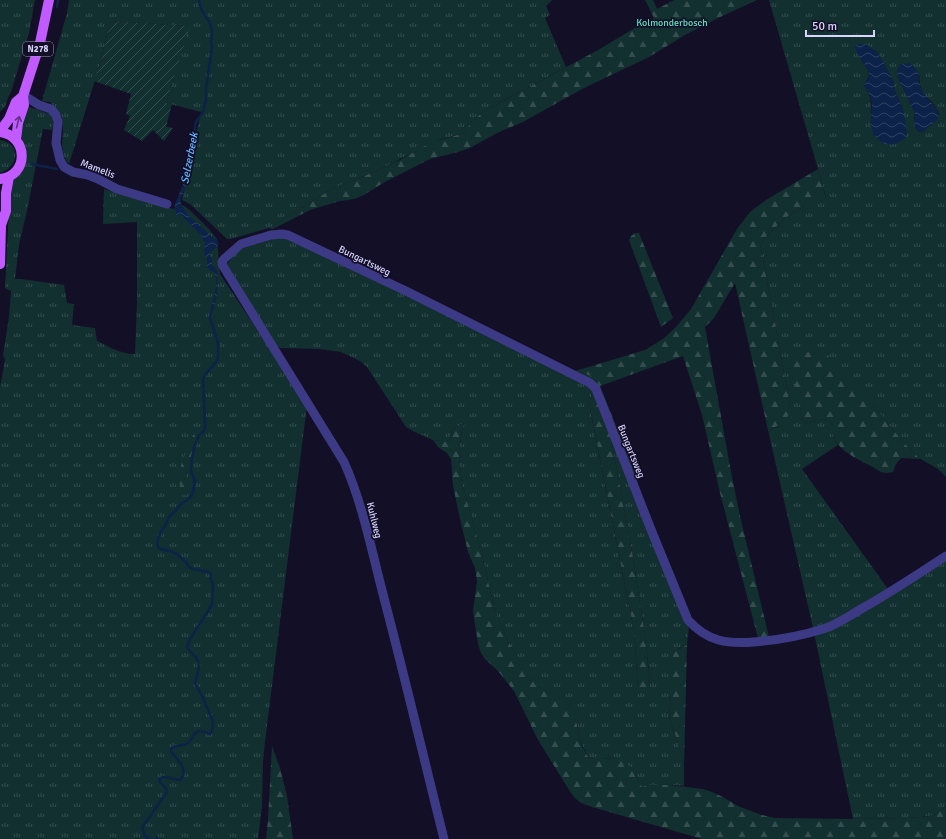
<svg xmlns="http://www.w3.org/2000/svg" width="946" height="839" viewBox="0 0 946 839" font-family="Signika,sans-serif">
<style>
.grass{fill:url(#grass-tufts);fill-rule:evenodd}
.forest{fill:url(#forest-firs)}
.garden{fill:url(#garden-furrows)}
.water{fill:url(#water-waves)}
.lines{fill:none;stroke-linecap:round;stroke-linejoin:round}
.stream{stroke:#0c2248;stroke-width:2.5}
.minor{stroke:#3d3a85;stroke-width:9}
.major{stroke:#c25bff;stroke-width:10}
.oneway{stroke:#623188}
.labels{text-anchor:middle;stroke-width:3.5;stroke-linejoin:round;paint-order:stroke}
.shield{fill:#130f26;stroke:#9e99be;stroke-width:1}
.shield-label{font-size:9px;font-weight:bold;fill:#d9d4ff}
.park-label{font-size:10px;fill:#5fe0c0;stroke:#130f26}
.street-label{font-size:10px;fill:#d9d4ff;stroke:#130f26}
.water-label{font-size:11px;font-style:italic;fill:#62b6ff;stroke:#130f26}
</style>
<defs>
<pattern id="grass-tufts" width="24" height="20" patternUnits="userSpaceOnUse"><rect width="24" height="20" fill="#12302f"/><path d="M3 7l-1-3M5 7V3M7 7l1-3M15 17l-1-3M17 17v-4M19 17l1-3" fill="none" stroke="#344d4e"/></pattern>
<pattern id="forest-firs" width="22" height="20" patternUnits="userSpaceOnUse"><rect width="22" height="20" fill="#12302f"/><path d="M5 1l3.5 6h-7zM16 11l3.5 6h-7z" fill="#344d4e"/></pattern>
<pattern id="garden-furrows" width="10" height="10" patternUnits="userSpaceOnUse"><rect width="10" height="10" fill="#12302f"/><path d="M-1 1l2-2M0 10L10 0M9 11l2-2" fill="none" stroke="#344d4e"/></pattern>
<pattern id="water-waves" width="16" height="10" patternUnits="userSpaceOnUse"><rect width="16" height="10" fill="#0c2248"/><path d="M0 5q4-4 8 0t8 0" fill="none" stroke="#2f4163"/></pattern>
</defs>
<rect width="100%" height="100%" fill="#130f26"/>
<path class="grass" d="M 0,0 L 35,0 L 29,33 L 11,92 L 8,98 L 5,107 L 0,112 Z
M 69,0 L 552,0 L 546,6 L 550,15 L 545,18 L 566,67 L 483,112 L 471,122 L 465,133 L 441,139 L 376,171 L 332,189 L 269,228 L 231,239 L 227,239 L 190,204 L 182,200 L 201,112 L 166,103 L 189,26 L 110,21 L 100,64 L 69,164 L 64,157 L 62,145 L 63,130 L 61,114 L 50,102 L 42,101 L 67,13 Z
M 769,0 L 946,0 L 946,477 L 938,469 L 919,458 L 903,442 L 872,404 L 798,395 L 803,420 L 806,424 L 823,419 L 831,423 L 833,427 L 833,436 L 838,445 L 802,469 L 888,589 L 946,558 L 946,806 L 937,814 L 930,816 L 909,818 L 853,819 L 813,628 L 768,430 L 778,427 L 790,405 L 760,243 L 785,218 L 804,206 L 826,198 L 818,169 ZM 861,60 L 893,81 L 895,91 L 903,109 L 871,120 C 871,104 873,100 864,85 L 869,76 L 868,70 ZM 919,74 C 920,82 920,90 925,96 C 927,98 928,98 930,100 C 934,104 937,109 939,114 L 919,132 L 915,127 L 914,121 Z
M 26,106 L 50,114 L 53,120 L 52,130 L 43,129 L 27,211 L 19,245 L 15,279 L 21,279 L 64,285 L 67,303 L 74,304 L 72,325 L 95,328 L 97,341 C 109,347 121,354 135,354 L 137,302 L 137,222 L 103,224 L 104,189 L 118,193 L 147,201 L 177,210 L 180,204 L 186,207 L 197,217 L 208,228 L 217,239 L 220,274 L 307,405 L 265,742 L 263,762 L 262,807 L 258,839 L 0,839 L 0,387 L 5,360 L 3,355 L 9,317 L 11,291 L 5,288 L 10,189 L 26,155 L 20,131 Z
M 0,140 C 21,143 20,167 0,173 Z
M 279,237 L 286,238 L 574,371 L 594,377 L 590,409 L 634,631 L 638,689 L 639,691 L 650,685 L 650,683 L 645,635 L 632,551 L 611,438 L 619,433 L 632,463 L 652,537 L 689,627 L 687,645 L 678,649 L 671,696 L 669,717 L 679,745 L 684,767 L 684,786 C 670,784 655,784 642,788 C 633,769 626,756 603,759 C 597,759 593,760 588,757 L 579,738 L 577,723 L 569,705 L 556,696 L 535,685 L 526,673 L 508,641 L 494,608 L 485,567 L 462,483 C 459,462 458,443 464,423 L 452,430 L 449,442 L 433,440 L 415,432 L 406,427 L 367,367 L 360,361 L 341,352 L 319,349 L 280,348 L 274,344 L 227,264 L 235,254 L 243,248 Z"/>
<path class="forest" d="M 645,0 L 653,0 L 657,9 L 674,0 L 757,0 L 718,18 L 685,35 L 649,57 L 582,89 L 523,122 L 499,132 L 470,148 L 458,152 L 430,159 L 383,183 L 364,195 L 354,199 L 340,201 L 310,210 L 273,229 L 269,228 L 332,189 L 376,171 L 392,163 L 400,160 L 432,142 L 465,133 L 471,122 L 483,112 L 598,50 L 643,23 L 654,18 Z
M 818,169 L 826,199 L 804,206 L 785,218 L 760,243 L 790,405 C 787,421 783,425 768,430 L 735,283 L 714,318 L 705,327 L 731,472 L 740,516 L 769,637 L 758,638 L 720,493 L 702,415 L 683,356 L 600,386 L 619,433 L 611,438 L 632,551 L 645,635 L 650,685 C 647,689 644,691 639,691 L 638,689 L 634,631 L 590,408 L 594,377 L 575,371 L 645,350 L 663,339 L 676,327 L 691,309 L 737,229 L 750,212 L 766,200 Z
M 635,233 L 639,233 L 673,318 L 661,327 L 629,240 L 631,236 Z
M 822,349 L 872,404 L 903,442 L 920,459 L 901,458 L 896,464 L 893,472 L 886,473 L 881,472 C 866,462 842,455 834,438 C 831,433 833,428 831,423 L 823,419 L 806,424 L 803,420 L 790,363 L 791,357 L 793,356 Z
M 464,422 C 458,443 459,462 462,483 L 485,567 L 494,608 L 508,641 L 531,680 C 541,692 558,693 568,704 C 576,713 577,726 579,737 C 581,744 584,751 588,757 C 593,760 597,759 603,759 C 629,756 631,768 642,787 L 649,785 L 669,785 L 703,789 L 712,792 L 723,797 L 738,806 L 751,811 L 762,815 L 775,818 L 853,819 L 909,818 L 930,816 L 937,814 L 946,806 L 946,839 L 702,839 L 592,807 L 581,803 L 576,799 L 571,793 L 538,740 L 514,691 L 498,671 L 485,659 L 481,653 L 478,644 L 474,618 L 473,610 L 477,581 L 475,568 L 468,552 L 460,519 L 453,486 L 451,459 L 447,453 L 438,447 L 433,440 L 449,442 L 452,430 Z
M 200,430 L 186,476 L 187,494 L 179,496 L 181,465 L 193,435 Z
M 687,645 L 684,767 L 679,745 L 669,717 L 671,696 L 669,664 L 671,656 L 673,652 Z
M 272,746 L 280,768 L 287,796 L 293,839 L 266,839 L 268,819 Z"/>
<path class="garden" d="M 110,21 L 190,26 L 166,103 L 172,104 L 166,127 L 173,128 L 164,141 L 153,130 L 142,141 L 124,130 L 130,116 L 126,114 L 131,94 L 94,81 L 100,64 Z"/>
<path class="water" d="M 858,44 L 865,44 L 875,50 L 880,56 L 890,74 L 893,81 L 895,91 L 903,109 L 907,131 L 906,138 C 898,143 888,148 880,141 C 863,127 876,113 870,96 C 869,93 866,89 864,85 L 869,76 L 868,70 L 857,53 L 855,47 Z
M 910,63 C 923,74 916,77 922,90 C 927,102 940,105 938,119 L 923,132 L 919,132 L 915,127 L 914,121 L 915,114 L 898,78 L 897,70 L 900,64 Z
M 185,179 L 188,180 L 186,187 L 181,198 L 181,205 L 189,216 L 212,237 L 217,240 L 219,244 L 209,254 L 212,259 L 212,265 L 217,270 C 218,285 218,293 214,308 L 211,307 C 214,299 218,282 215,274 C 213,271 209,269 207,267 L 207,258 L 204,254 L 205,243 L 201,235 L 179,213 L 178,216 L 176,215 L 176,211 L 174,210 L 175,203 L 178,197 Z"/>
<g class="lines">
<path class="stream" d="M 57,7 L 58,0
M 31,164 L 57,169
M 185,183 L 190,160 L 196,122 L 203,112 L 206,100 L 206,89 L 212,47 L 211,41 L 212,32 L 210,23 L 201,9 L 199,0
M 149,839 C 144,837 142,831 143,826 L 167,792 C 167,786 161,785 159,780 L 163,777 L 180,780 C 189,771 178,759 171,752 L 171,749 C 176,744 185,747 189,742 C 193,738 194,731 201,731 C 204,731 207,734 210,734 L 212,731 L 213,722 L 203,698 L 195,683 C 198,673 202,663 194,655 C 191,652 189,651 187,647 L 190,639 L 212,605 L 213,585 L 211,580 L 211,574 L 208,572 L 193,569 L 189,567 L 186,562 L 177,554 L 170,551 L 160,549 L 158,547 L 157,543 L 161,531 L 165,526 L 169,517 L 179,507 L 181,504 L 191,497 L 193,492 L 195,481 L 191,471 L 192,458 L 194,448 L 199,435 L 204,431 L 205,426 L 203,379 L 207,372 L 213,366 L 217,361 L 218,358 L 218,343 L 210,318 L 211,313 L 213,305
M 154,839 L 157,838 L 158,839"/>
<path class="minor" d="M 23,96 L 28,98 L 39,105 L 51,109 L 56,115 L 58,122 L 56,143 L 60,160 L 64,167 L 73,172 L 88,175 L 98,179 L 117,189 L 167,204
M 444,839 C 424,759 405,678 384,598 C 372,553 363,504 344,462 L 223,266 L 222,262 L 224,259 L 241,244 L 271,235 L 282,234 L 288,235 L 408,292 L 590,383 L 596,389 L 652,532 L 688,620 C 708,642 727,644 754,642 C 778,640 801,636 823,629 C 836,625 849,616 861,609 C 890,593 918,574 946,556"/>
<path class="major" d="M 0,131 L 9,119 L 16,102 L 23,96
M 0,132 C 29,136 29,176 0,179
M 16,140 L 18,123 L 24,105 L 23,96 L 40,43 L 49,0
M 0,264 L 1,225 L 6,211 L 6,193 L 9,177"/>
</g>
<defs><path id="oneway-shaft" d="M-6 0H5M1.5-3L5.5 0L1.5 3" fill="none" stroke-width="1.6" stroke-linecap="round" stroke-linejoin="round"/></defs>
<use class="oneway" href="#oneway-shaft" transform="translate(18 122) rotate(-76)"/>
<g class="labels">
<rect class="shield" x="23" y="42" width="30" height="14" rx="3"/>
<g class="shield-label">
<text x="38" y="52">N278</text>
</g>
<g class="park-label">
<text x="672" y="26">Kolmonderbosch</text>
</g>
<g class="street-label">
<text transform="translate(98 168) rotate(21)" y="4">Mamelis</text>
<text transform="translate(365 260) rotate(26)" y="4">Bungartsweg</text>
<text transform="translate(632 451) rotate(68)" y="4">Bungartsweg</text>
<text transform="translate(375 520) rotate(76)" y="4">Kuhlweg</text>
</g>
<g class="water-label">
<text transform="translate(189 158) rotate(-79)" y="4">Selzerbeek</text>
</g>
</g>
<path d="M806 30v6h68v-6" fill="none" stroke="#d9d4ff" stroke-width="2"/>
<text x="812" y="30" font-size="12" fill="#d9d4ff" stroke="#130f26" stroke-width="3" paint-order="stroke">50 m</text>
</svg>
